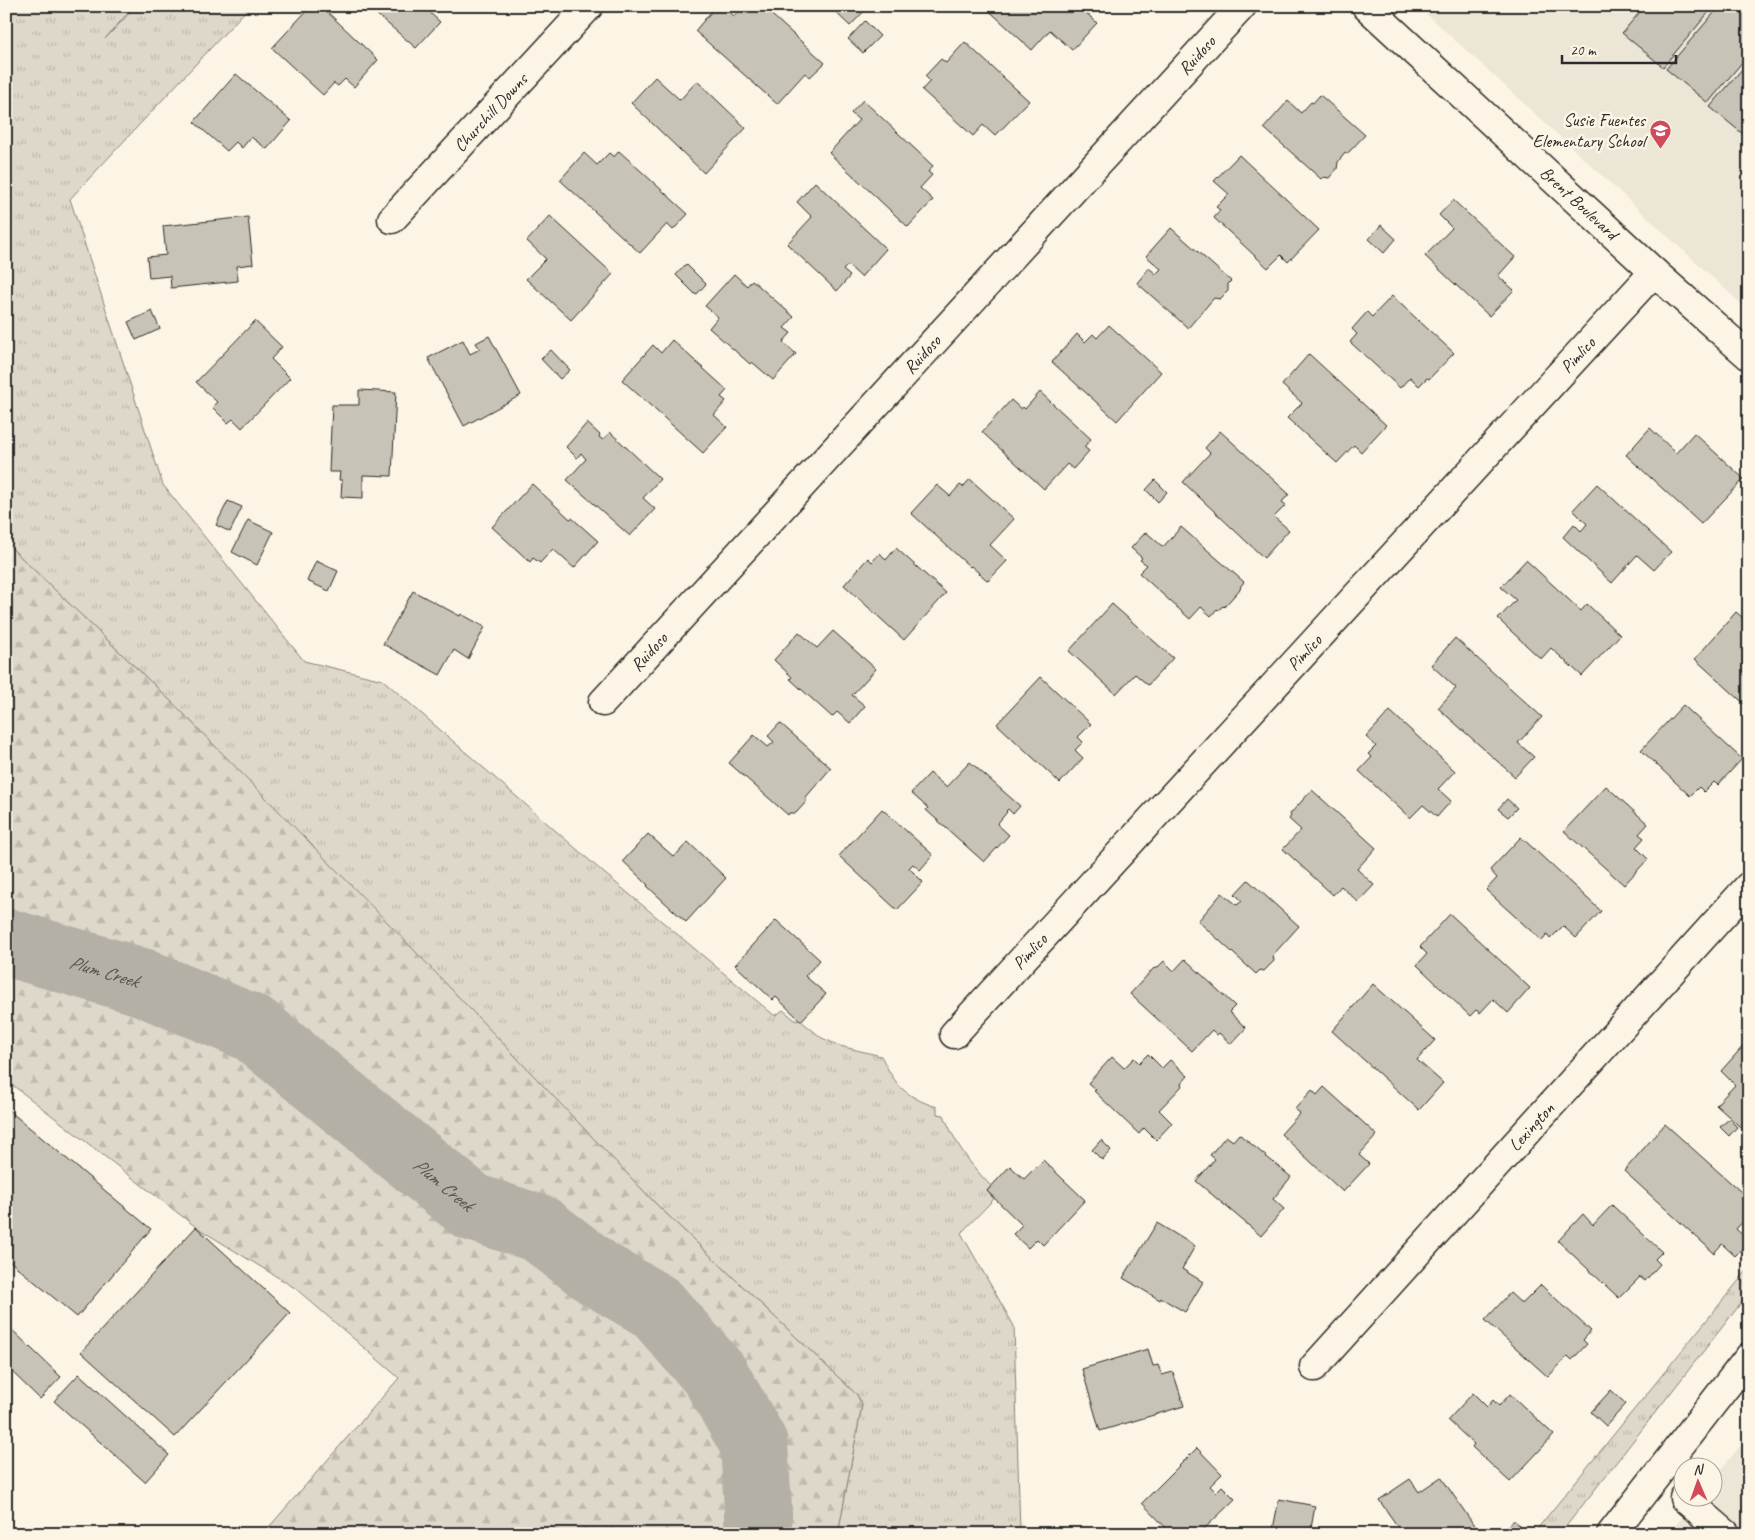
<svg xmlns="http://www.w3.org/2000/svg" width="1755" height="1540" viewBox="0 0 1755 1540" font-family="Caveat,sans-serif">
<style>
.built{fill:#ece6d7}
.grass{fill:url(#grass-tufts);stroke:#84827a}
.forest{fill:url(#forest-firs);stroke:#84827a}
.lines{fill:none;stroke-linecap:round;stroke-linejoin:round}
.river{stroke:#b4b0a5;stroke-width:68}
.building{fill:#c8c3b7;stroke:#2b2b2b}
.street-casing{stroke:#2b2b2b;stroke-width:31}
.secondary-casing{stroke:#2b2b2b;stroke-width:31}
.street{stroke:#fcf5e5;stroke-width:28}
.secondary{stroke:#fcf5e5;stroke-width:28}
.labels{text-anchor:middle;stroke-width:5;stroke-linejoin:round;paint-order:stroke}
.street-label{font-size:18px;fill:#2b2b2b;stroke:#fcf5e5}
.poi-label{font-size:18px;fill:#2b2b2b;stroke:#fcf5e5;text-anchor:end}
.water-label{font-size:19px;font-style:italic;fill:#545350;stroke:#fcf5e5}
</style>
<defs>
<pattern id="grass-tufts" width="24" height="20" patternUnits="userSpaceOnUse" patternTransform="scale(1.25)"><rect width="24" height="20" fill="#ded8ca"/><path d="M3 7l-1-3M5 7V3M7 7l1-3M15 17l-1-3M17 17v-4M19 17l1-3" fill="none" stroke="#bfbaae"/></pattern>
<pattern id="forest-firs" width="22" height="20" patternUnits="userSpaceOnUse" patternTransform="scale(1.25)"><rect width="22" height="20" fill="#ded8ca"/><path d="M5 1l3.5 6h-7zM16 11l3.5 6h-7z" fill="#bfbaae"/></pattern>
</defs>
<rect width="100%" height="100%" fill="#fcf5e5"/>
<filter id="ink" filterUnits="userSpaceOnUse"><feTurbulence type="fractalNoise" baseFrequency=".02" numOctaves="2"/><feDisplacementMap in="SourceGraphic" scale="10" xChannelSelector="R" yChannelSelector="G"/><feConvolveMatrix kernelMatrix="1 2 1 2 8 2 1 2 1" color-interpolation-filters="sRGB"/></filter>
<g filter="url(#ink)">
<path class="built" d="M 1418,6 L 1749,6 L 1749,311 Z
M 1749,1435 L 1749,1534 L 1668,1534 L 1698,1498 L 1712,1498 L 1713,1479 Z"/>
<path class="grass" d="M 6,6 L 134,6 L 105,39 L 136,6 L 250,6 L 70,199 L 163,485 L 304,661 L 383,680 L 604,873 L 775,1016 L 783,1010 L 795,1020 L 801,1021 L 822,1038 L 840,1046 L 881,1056 C 886,1065 890,1075 897,1083 C 906,1095 923,1103 937,1107 L 937,1114 L 944,1115 C 954,1142 971,1166 991,1186 L 987,1191 L 994,1199 L 961,1233 L 1014,1326 L 1020,1534 L 838,1534 L 862,1405 L 857,1395 L 657,1205 L 176,706 L 6,543 Z
M 1749,1268 L 1749,1293 L 1560,1534 L 1533,1534 Z"/>
<path class="forest" d="M 6,543 L 176,706 L 392,927 L 657,1205 L 857,1395 L 862,1405 L 838,1534 L 263,1534 L 399,1378 L 295,1288 L 196,1227 L 6,1080 Z"/>
<g class="lines">
<path class="river" id="s1" d="M 6,942 L 142,982 L 254,1029 L 472,1207 L 540,1229 L 599,1274 L 656,1307 L 715,1375 L 754,1444 L 758,1510 L 758,1534"/>
</g>
<path class="building" d="M 311,6 L 321,6 L 378,60 L 354,87 L 345,79 L 338,86 L 334,83 L 323,95 L 272,48 Z
M 367,6 L 432,6 L 428,11 L 440,22 L 416,48 Z
M 716,6 L 723,6 L 734,16 L 743,6 L 762,6 L 825,63 L 810,77 L 805,73 L 777,104 L 695,31 Z
M 829,6 L 869,6 L 850,26 Z
M 984,6 L 1079,6 L 1097,23 L 1072,50 L 1050,30 L 1032,50 Z
M 1645,6 L 1714,6 L 1663,67 L 1622,33 Z
M 1720,6 L 1749,6 L 1749,54 L 1708,103 L 1666,69 Z
M 865,21 L 880,36 L 863,53 L 848,39 Z
M 965,42 L 1029,101 L 995,136 L 983,125 L 973,136 L 922,90 L 930,81 L 925,76 L 941,59 L 946,63 Z
M 1749,61 L 1749,139 L 1710,107 Z
M 236,74 L 291,121 L 267,149 L 251,137 L 242,148 L 236,142 L 227,151 L 194,122 Z
M 655,77 L 680,100 L 697,81 L 746,128 L 704,173 L 631,103 Z
M 1320,95 L 1365,135 L 1347,154 L 1345,153 L 1338,162 L 1337,169 L 1329,178 L 1323,177 L 1321,179 L 1264,128 L 1288,101 L 1301,113 L 1311,102 L 1313,103 Z
M 863,100 L 933,166 L 928,172 L 932,175 L 920,188 L 933,200 L 908,227 L 829,153 L 859,120 L 851,113 Z
M 619,151 L 688,214 L 673,230 L 667,224 L 640,253 L 560,180 L 584,153 L 597,165 L 609,153 L 614,157 Z
M 1239,155 L 1319,230 L 1288,262 L 1281,255 L 1268,268 L 1214,218 L 1220,210 L 1216,207 L 1229,194 L 1214,181 Z
M 815,182 L 886,249 L 861,277 L 848,265 L 843,270 L 850,276 L 837,291 L 787,244 L 812,217 L 797,202 Z
M 1453,200 L 1515,257 L 1498,276 L 1514,290 L 1489,316 L 1425,256 L 1452,228 L 1439,215 Z
M 550,216 L 613,274 L 571,320 L 526,279 L 546,259 L 527,241 Z
M 248,217 L 253,264 L 237,266 L 238,281 L 171,288 L 170,276 L 149,278 L 147,257 L 166,255 L 163,226 Z
M 1381,225 L 1396,239 L 1384,253 L 1369,239 Z
M 1171,228 L 1231,281 L 1228,284 L 1228,291 L 1220,299 L 1214,298 L 1188,328 L 1137,283 L 1149,268 L 1156,274 L 1161,269 L 1146,256 Z
M 686,264 L 706,284 L 696,295 L 676,275 Z
M 734,274 L 747,286 L 752,280 L 794,317 L 784,328 L 791,333 L 783,342 L 796,354 L 773,380 L 752,362 L 750,364 L 709,328 L 718,317 L 705,306 Z
M 1392,296 L 1454,353 L 1429,379 L 1427,378 L 1419,386 L 1410,377 L 1400,388 L 1350,342 L 1357,334 L 1352,329 L 1367,312 L 1372,317 Z
M 152,311 L 160,329 L 136,340 L 128,322 Z
M 255,321 L 282,347 L 271,359 L 290,378 L 242,428 L 233,419 L 228,423 L 212,407 L 217,402 L 196,382 Z
M 1109,325 L 1161,372 L 1117,421 L 1052,362 L 1077,334 L 1085,342 L 1093,334 L 1097,338 Z
M 489,336 L 521,395 L 464,426 L 428,358 L 463,340 L 470,354 L 480,349 L 476,343 Z
M 672,340 L 727,390 L 721,397 L 726,401 L 714,415 L 727,427 L 703,453 L 622,380 L 653,345 L 661,353 Z
M 551,350 L 570,370 L 560,379 L 541,359 Z
M 1309,354 L 1386,425 L 1361,452 L 1354,445 L 1337,463 L 1287,418 L 1302,403 L 1282,385 Z
M 359,390 L 396,392 L 392,476 L 363,475 L 363,498 L 341,497 L 342,480 L 339,480 L 340,472 L 329,472 L 332,405 L 359,405 Z
M 1040,392 L 1091,439 L 1084,447 L 1089,451 L 1073,469 L 1067,464 L 1044,489 L 982,432 L 1011,400 L 1021,409 L 1023,407 L 1025,409 Z
M 587,423 L 600,435 L 599,437 L 603,440 L 610,432 L 660,479 L 643,498 L 655,509 L 630,536 L 567,480 L 586,459 L 581,453 L 577,458 L 566,447 Z
M 1650,428 L 1676,453 L 1694,433 L 1744,479 L 1701,524 L 1626,455 Z
M 1220,431 L 1289,494 L 1282,502 L 1286,505 L 1274,517 L 1289,530 L 1264,558 L 1183,482 L 1210,453 L 1205,448 Z
M 970,479 L 1014,519 L 990,545 L 1007,561 L 988,581 L 971,566 L 970,567 L 911,513 L 937,485 L 950,496 L 960,485 L 963,487 Z
M 1155,480 L 1167,492 L 1158,502 L 1146,490 Z
M 532,484 L 570,519 L 572,518 L 598,541 L 574,568 L 553,549 L 540,563 L 533,558 L 530,562 L 492,527 Z
M 1597,484 L 1671,552 L 1654,570 L 1637,555 L 1612,583 L 1563,537 L 1574,524 L 1581,531 L 1587,524 L 1573,510 Z
M 228,501 L 242,507 L 230,532 L 216,525 Z
M 248,520 L 273,532 L 257,565 L 232,552 Z
M 1181,527 L 1244,582 L 1240,587 L 1241,588 L 1224,607 L 1223,606 L 1218,610 L 1217,609 L 1211,616 L 1201,607 L 1190,619 L 1139,573 L 1147,565 L 1140,560 L 1142,558 L 1131,548 L 1146,532 L 1163,547 Z
M 896,548 L 946,593 L 904,640 L 844,585 L 868,558 L 872,562 L 880,553 L 886,560 Z
M 1526,560 L 1581,611 L 1587,604 L 1620,635 L 1582,676 L 1551,648 L 1541,659 L 1498,619 L 1516,600 L 1501,587 Z
M 316,561 L 338,571 L 329,591 L 307,581 Z
M 413,591 L 460,616 L 461,614 L 485,627 L 468,659 L 454,650 L 440,675 L 383,644 Z
M 1112,604 L 1173,658 L 1148,685 L 1135,674 L 1116,694 L 1069,651 Z
M 1736,612 L 1749,623 L 1749,708 L 1695,659 Z
M 833,631 L 876,669 L 852,695 L 865,706 L 850,723 L 837,712 L 832,717 L 790,679 L 792,677 L 774,660 L 799,632 L 817,648 Z
M 1455,638 L 1542,717 L 1518,743 L 1534,757 L 1515,777 L 1438,708 L 1456,688 L 1431,665 Z
M 1041,677 L 1091,724 L 1078,737 L 1083,742 L 1075,750 L 1083,758 L 1060,783 L 997,724 Z
M 1683,705 L 1742,759 L 1718,785 L 1714,782 L 1704,792 L 1699,787 L 1690,796 L 1641,750 Z
M 1390,711 L 1455,771 L 1438,789 L 1451,801 L 1437,817 L 1423,805 L 1410,818 L 1359,771 L 1372,757 L 1368,754 L 1376,746 L 1366,737 Z
M 780,723 L 831,768 L 806,797 L 806,802 L 796,813 L 789,813 L 788,815 L 729,763 L 754,735 L 768,747 L 774,742 L 768,736 Z
M 970,762 L 1020,806 L 1013,814 L 1008,809 L 1006,811 L 1007,812 L 997,824 L 1009,835 L 984,862 L 926,810 L 928,808 L 911,793 L 930,773 L 946,787 Z
M 1606,786 L 1648,824 L 1639,834 L 1644,838 L 1636,847 L 1648,859 L 1624,885 L 1564,831 Z
M 1312,790 L 1376,848 L 1357,869 L 1374,885 L 1358,902 L 1341,886 L 1333,895 L 1283,849 L 1301,830 L 1289,819 L 1291,816 L 1290,814 Z
M 1507,799 L 1517,808 L 1508,817 L 1498,809 Z
M 882,809 L 933,855 L 920,870 L 913,864 L 909,868 L 923,882 L 897,910 L 839,856 Z
M 648,834 L 674,857 L 688,842 L 726,878 L 686,922 L 647,886 L 648,885 L 623,861 Z
M 1521,837 L 1601,911 L 1576,938 L 1563,926 L 1550,939 L 1547,935 L 1542,941 L 1486,890 L 1497,878 L 1490,870 Z
M 1248,880 L 1299,926 L 1273,955 L 1274,961 L 1264,971 L 1260,970 L 1256,974 L 1198,921 L 1222,893 L 1237,905 L 1242,901 L 1235,894 Z
M 1450,914 L 1530,988 L 1508,1013 L 1493,999 L 1480,1013 L 1476,1010 L 1470,1016 L 1417,965 L 1427,954 L 1420,947 Z
M 776,920 L 820,960 L 805,976 L 826,994 L 801,1021 L 776,997 L 773,1000 L 735,965 Z
M 1185,959 L 1235,1006 L 1229,1012 L 1246,1028 L 1231,1044 L 1219,1033 L 1217,1035 L 1212,1030 L 1192,1051 L 1130,994 L 1154,968 L 1156,969 L 1164,961 L 1174,971 Z
M 1373,984 L 1435,1040 L 1417,1060 L 1443,1083 L 1419,1110 L 1332,1031 Z
M 1745,1044 L 1749,1048 L 1749,1135 L 1716,1105 L 1735,1085 L 1721,1071 Z
M 1148,1054 L 1162,1068 L 1170,1060 L 1188,1076 L 1181,1084 L 1182,1086 L 1159,1110 L 1172,1123 L 1156,1140 L 1144,1128 L 1139,1134 L 1094,1091 L 1096,1090 L 1088,1083 L 1112,1057 L 1124,1068 L 1134,1058 L 1139,1063 Z
M 1324,1087 L 1377,1135 L 1359,1155 L 1369,1164 L 1343,1192 L 1281,1134 L 1300,1113 L 1295,1109 L 1312,1090 L 1317,1095 Z
M 6,1108 L 151,1229 L 77,1317 L 6,1258 Z
M 1729,1119 L 1737,1127 L 1729,1136 L 1720,1127 Z
M 1665,1124 L 1749,1199 L 1749,1215 L 1736,1229 L 1749,1241 L 1735,1256 L 1722,1244 L 1714,1253 L 1624,1171 Z
M 1239,1134 L 1291,1177 L 1273,1199 L 1284,1209 L 1261,1236 L 1196,1181 L 1215,1159 L 1210,1155 L 1226,1136 L 1233,1141 Z
M 1101,1140 L 1111,1150 L 1102,1160 L 1092,1150 Z
M 1043,1160 L 1085,1200 L 1043,1245 L 1037,1239 L 1028,1248 L 1013,1234 L 1022,1225 L 987,1191 L 1010,1166 L 1024,1179 Z
M 1612,1205 L 1662,1252 L 1655,1259 L 1660,1264 L 1645,1281 L 1640,1277 L 1619,1298 L 1558,1241 L 1583,1214 L 1593,1225 Z
M 1157,1223 L 1195,1246 L 1182,1269 L 1203,1282 L 1185,1312 L 1161,1298 L 1160,1300 L 1123,1278 Z
M 196,1227 L 290,1313 L 175,1437 L 81,1352 Z
M 1541,1285 L 1591,1331 L 1583,1340 L 1587,1344 L 1572,1360 L 1568,1356 L 1548,1377 L 1485,1320 L 1510,1293 L 1522,1304 Z
M 6,1324 L 61,1377 L 40,1399 L 6,1366 Z
M 1148,1349 L 1153,1366 L 1158,1365 L 1162,1375 L 1173,1372 L 1184,1406 L 1100,1431 L 1082,1369 Z
M 79,1374 L 169,1455 L 145,1482 L 54,1401 Z
M 1611,1390 L 1626,1404 L 1606,1426 L 1591,1412 Z
M 1473,1393 L 1487,1407 L 1493,1400 L 1499,1406 L 1510,1394 L 1554,1435 L 1510,1482 L 1472,1447 L 1474,1444 L 1448,1420 Z
M 1197,1448 L 1222,1474 L 1210,1486 L 1216,1492 L 1222,1486 L 1235,1499 L 1199,1534 L 1172,1534 L 1142,1503 Z
M 1441,1477 L 1480,1534 L 1403,1534 L 1379,1500 L 1410,1479 L 1419,1492 Z
M 1279,1499 L 1315,1506 L 1310,1534 L 1272,1534 Z
M 1514,1520 L 1523,1531 L 1521,1534 L 1507,1534 L 1503,1530 Z"/>
<g class="lines">
<defs>
<g id="street">
<path id="s2" d="M 1366,6 L 1654,272 L 1749,356"/>
<path id="s3" d="M 392,219 L 589,6"/>
<path id="s4" d="M 603,702 L 1242,6"/>
<path id="s5" d="M 954,1034 L 1654,272"/>
<path id="s6" d="M 1314,1367 L 1749,886"/>
<path d="M 1684,1498 L 1726,1534"/>
</g>
<path id="secondary" d="M 1611,1534 L 1749,1357"/>
</defs>
<use href="#street" class="street-casing"/>
<use href="#secondary" class="secondary-casing"/>
<use href="#street" class="street"/>
<use href="#secondary" class="secondary"/>
</g>
</g>
<defs>
<symbol id="school-pin" viewBox="-11 -11 22 30"><path d="M0 17L-7.5 6A9.5 9.5 0 1 1 7.5 6Z" fill="#d1495b" stroke="#fcf5e5"/><path d="M0-5L7-2L0 1L-7-2ZM-4 1L0 2.5L4 1V4Q0 6-4 4Z" fill="#fff"/></symbol>
</defs>
<g fill-rule="evenodd">
<use href="#school-pin" x="1648" y="118" width="25" height="34"/>
</g>
<g class="labels">
<g class="street-label">
<text dy="6" stroke="none"><textPath href="#s4" startOffset="878">Ruidoso</textPath></text>
<text dy="6" stroke="none"><textPath href="#s3" startOffset="145">Churchill Downs</textPath></text>
<text dy="6" stroke="none"><textPath href="#s2" startOffset="290">Brent Boulevard</textPath></text>
<text dy="6" stroke="none"><textPath href="#s4" startOffset="472">Ruidoso</textPath></text>
<text dy="6" stroke="none"><textPath href="#s5" startOffset="922">Pimlico</textPath></text>
<text dy="6" stroke="none"><textPath href="#s4" startOffset="68">Ruidoso</textPath></text>
<text dy="6" stroke="none"><textPath href="#s5" startOffset="518">Pimlico</textPath></text>
<text dy="6" stroke="none"><textPath href="#s5" startOffset="112">Pimlico</textPath></text>
<text dy="6" stroke="none"><textPath href="#s6" startOffset="324">Lexington</textPath></text>
</g>
<g class="poi-label">
<text x="1645" y="126">Susie Fuentes<tspan x="1645" dy="21">Elementary School</tspan></text>
</g>
<g class="water-label">
<text dy="7" stroke="none"><textPath href="#s1" startOffset="102">Plum Creek</textPath></text>
<text dy="7" stroke="none"><textPath href="#s1" startOffset="508">Plum Creek</textPath></text>
</g>
</g>
<rect width="1755" height="1540" fill="none" stroke="#fcf5e5" stroke-width="25"/>
<rect x="12" y="12" width="1730" height="1515" fill="none" stroke="#2b2b2b" stroke-width="2" filter="url(#ink)"/>
<g transform="translate(1698 1482) rotate(358)"><circle r="24" fill="#fcf5e5" stroke="#a8a49b"/>
<path d="M0-4L9 19L0 12L-9 19Z" fill="#d1495b"/>
<text y="-8" font-size="14" font-weight="bold" text-anchor="middle" fill="#2b2b2b">N</text>
</g>
<path d="M1562 55v8h114v-8" fill="none" stroke="#2b2b2b" stroke-width="2.5"/>
<text x="1570" y="55" font-size="15" fill="#2b2b2b" stroke="#fcf5e5" stroke-width="4" paint-order="stroke">20 m</text>
</svg>
